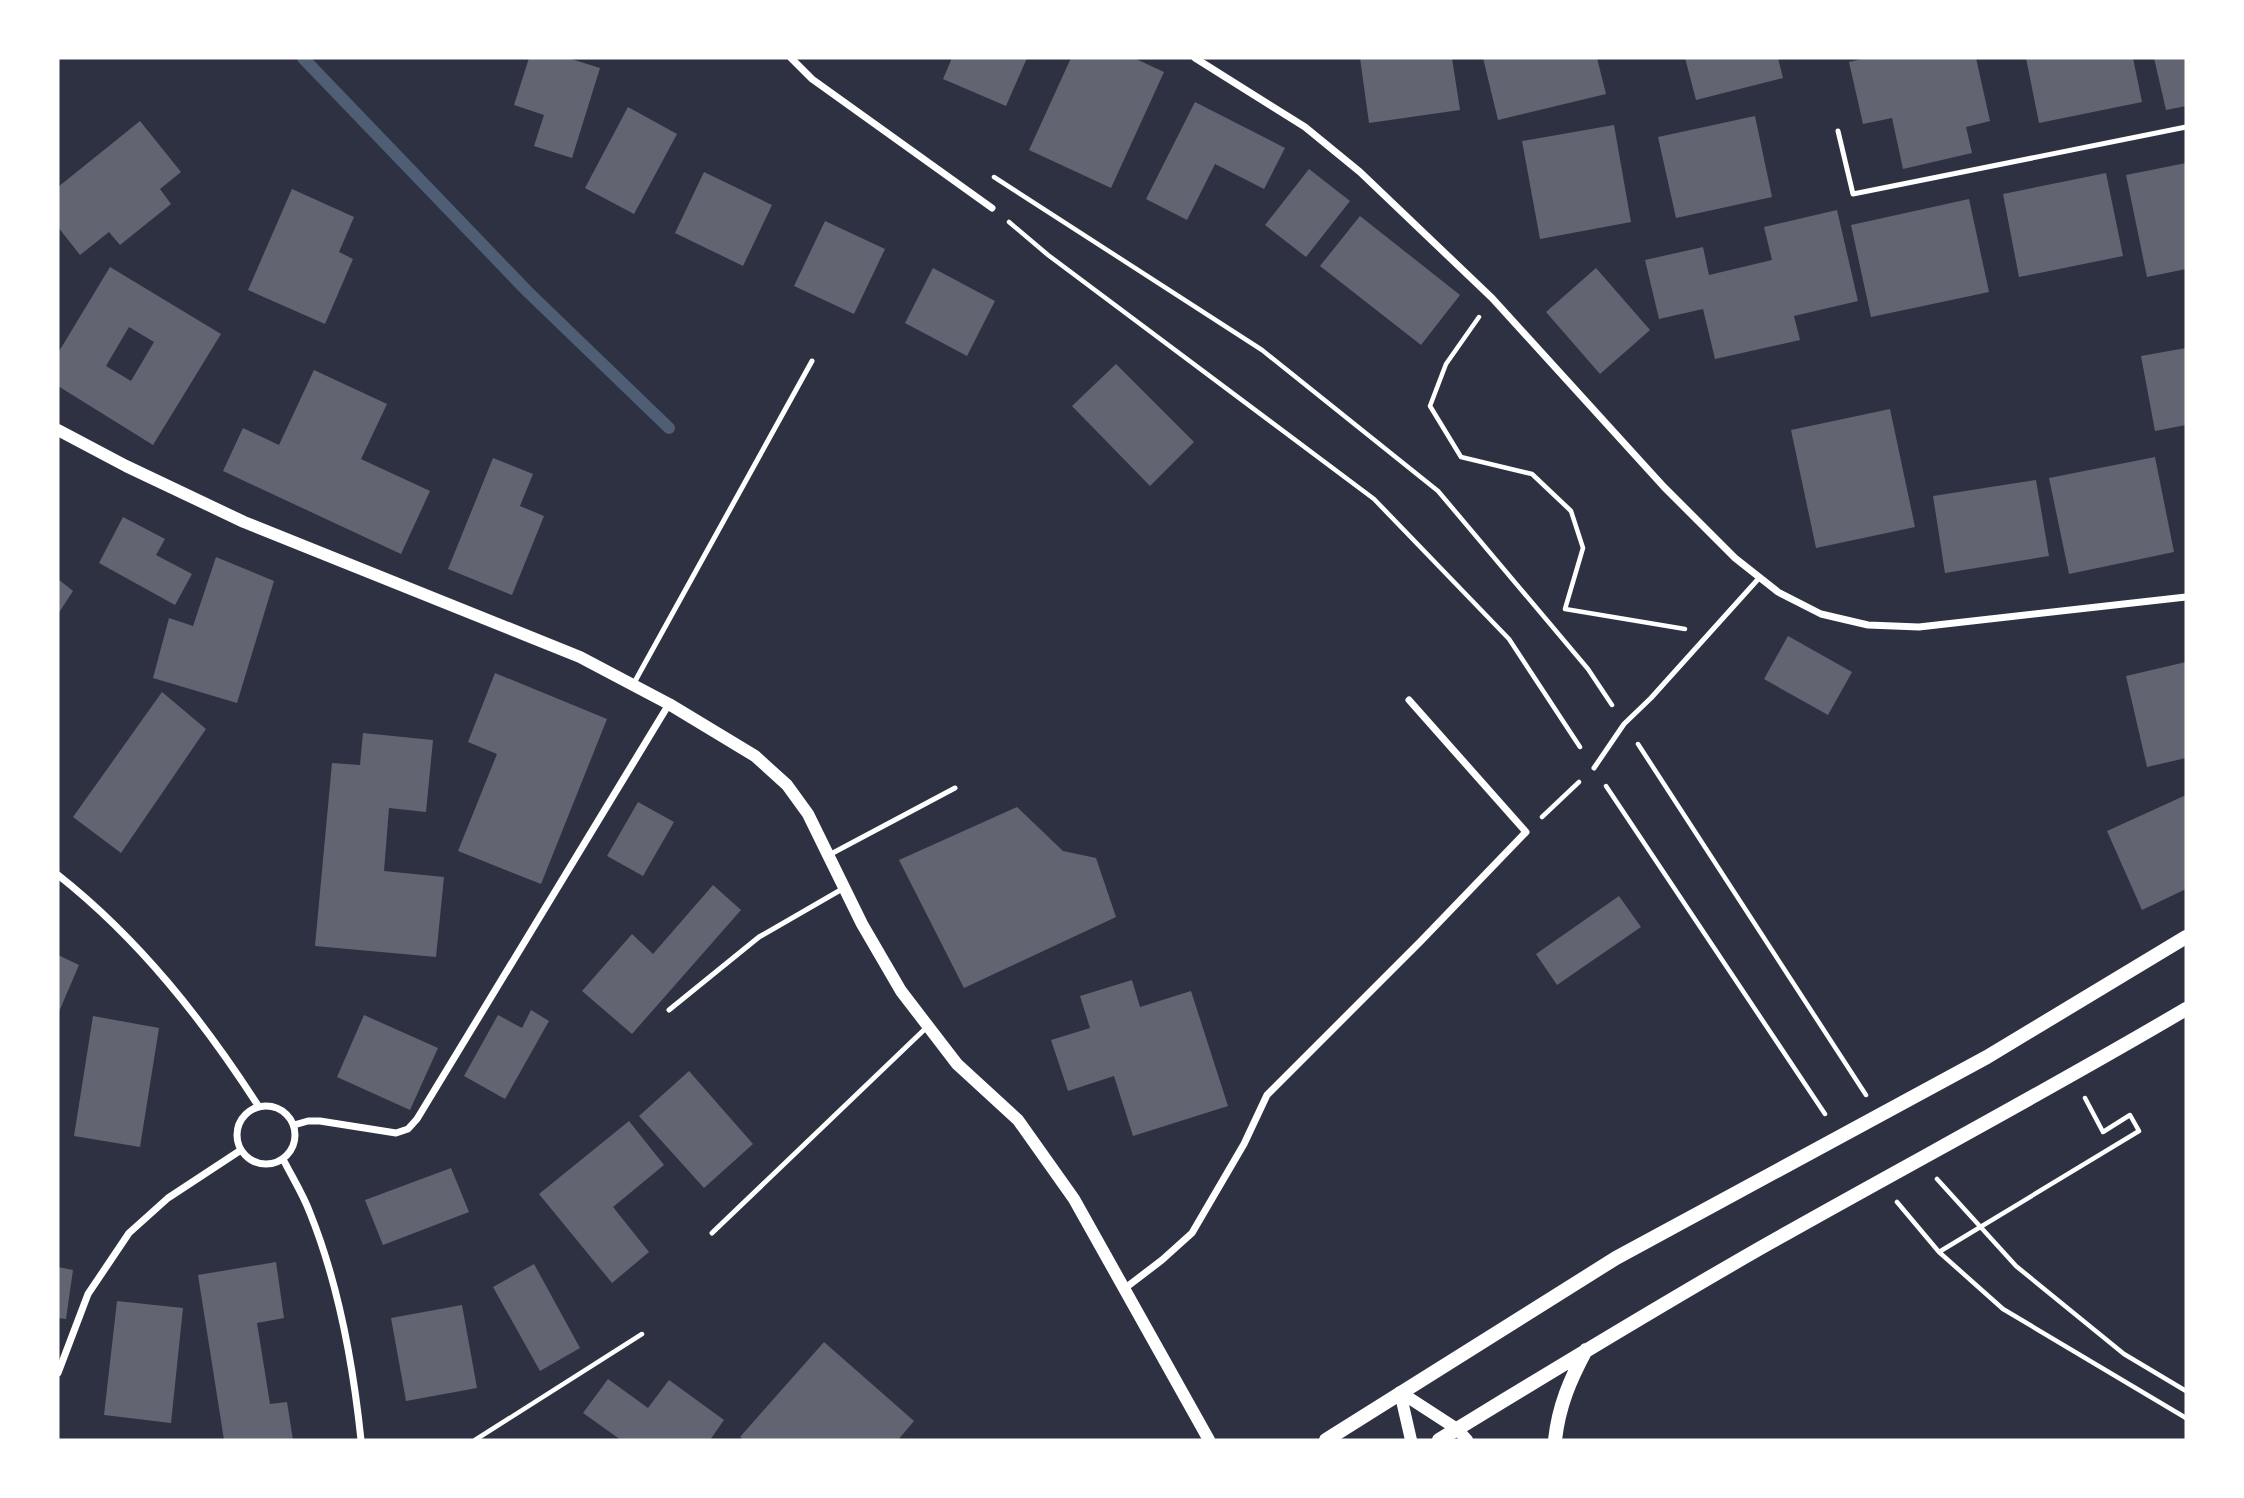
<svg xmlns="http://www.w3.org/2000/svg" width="2244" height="1498" viewBox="0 0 2244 1498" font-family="'Fira Sans',sans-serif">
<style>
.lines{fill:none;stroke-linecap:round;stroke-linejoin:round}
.stream{stroke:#4f5d75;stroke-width:12}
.building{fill:#626471;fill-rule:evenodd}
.path{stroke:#fff;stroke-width:4.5}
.service{stroke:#fff;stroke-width:5}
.minor{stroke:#fff;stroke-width:7}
.tertiary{stroke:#fff;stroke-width:12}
.secondary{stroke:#fff;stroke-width:14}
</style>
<rect width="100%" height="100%" fill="#2d3142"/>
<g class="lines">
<path class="stream" d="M 303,58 L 527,291 L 669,428"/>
</g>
<path class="building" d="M 529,58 L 568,58 L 600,68 L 572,158 L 534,146 L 544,115 L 514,105 Z
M 952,58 L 1027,58 L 1006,106 L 943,79 Z
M 1071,58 L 1134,58 L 1164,72 L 1111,188 L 1029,150 Z
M 1360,58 L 1452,58 L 1460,110 L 1369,123 Z
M 1483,58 L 1597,58 L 1606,94 L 1498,120 Z
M 1685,58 L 1778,58 L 1783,78 L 1696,100 Z
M 1866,58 L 1976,58 L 1990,121 L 1966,127 L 1972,153 L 1903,169 L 1892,118 L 1863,124 L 1849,62 Z
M 2026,58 L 2133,58 L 2142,102 L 2039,123 Z
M 2154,58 L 2186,58 L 2186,106 L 2166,110 Z
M 1195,102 L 1285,148 L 1264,189 L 1215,164 L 1187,220 L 1146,199 Z
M 628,107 L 677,134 L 634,214 L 585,188 Z
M 1755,116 L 1772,197 L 1676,218 L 1658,137 Z
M 140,121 L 181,172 L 160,189 L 171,204 L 120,245 L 109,232 L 80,255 L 58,227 L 58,187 Z
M 1614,125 L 1631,222 L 1540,239 L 1522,141 Z
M 2186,163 L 2186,269 L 2147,277 L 2126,175 Z
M 1309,169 L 1350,201 L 1306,257 L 1265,225 Z
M 704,172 L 772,205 L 743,266 L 675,233 Z
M 2106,173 L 2123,256 L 2019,277 L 2003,194 Z
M 292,189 L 354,217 L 339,252 L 353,259 L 325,324 L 248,290 Z
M 1969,199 L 1989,292 L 1871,317 L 1851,225 Z
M 1837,210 L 1858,301 L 1794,316 L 1800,340 L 1715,359 L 1703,309 L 1659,319 L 1645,260 L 1703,247 L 1709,275 L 1772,260 L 1764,227 Z
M 1360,216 L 1460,295 L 1421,345 L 1320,266 Z
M 825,221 L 885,249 L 854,314 L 794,286 Z
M 110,267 L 221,334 L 153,445 L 58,386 L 58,353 ZM 129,327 L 154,342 L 131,381 L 106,366 Z
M 933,268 L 995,301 L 967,356 L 905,323 Z
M 1596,268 L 1650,330 L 1600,374 L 1546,312 Z
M 2186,348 L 2186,425 L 2155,431 L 2141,356 Z
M 1116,364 L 1194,442 L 1150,486 L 1072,406 Z
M 314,370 L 387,404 L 361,459 L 430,491 L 401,554 L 223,471 L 243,428 L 279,445 Z
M 1890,409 L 1915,527 L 1816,548 L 1791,430 Z
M 2155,457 L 2174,552 L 2069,574 L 2049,478 Z
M 493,458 L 533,474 L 520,506 L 544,516 L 512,595 L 448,569 Z
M 2036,480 L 2049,556 L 1945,573 L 1933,496 Z
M 123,517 L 165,539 L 156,555 L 192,574 L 175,605 L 99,563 Z
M 216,557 L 274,581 L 237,703 L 153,678 L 169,618 L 193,626 Z
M 58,579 L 73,591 L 58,614 Z
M 1788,636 L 1852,672 L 1828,715 L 1764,679 Z
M 2186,662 L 2186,758 L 2147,767 L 2126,676 Z
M 495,673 L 607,719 L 541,884 L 458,851 L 497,754 L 468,742 Z
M 162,692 L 206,729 L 121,853 L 73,817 Z
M 363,733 L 433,740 L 426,812 L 389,808 L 384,871 L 444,877 L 436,957 L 315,946 L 332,763 L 360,765 Z
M 2186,795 L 2186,889 L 2142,910 L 2107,831 Z
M 638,802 L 674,822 L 643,876 L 607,856 Z
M 1017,807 L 1063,851 L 1096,858 L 1116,917 L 964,988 L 899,860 Z
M 713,885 L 741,910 L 632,1034 L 582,991 L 632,934 L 653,954 Z
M 1619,896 L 1641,927 L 1557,985 L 1536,954 Z
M 58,955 L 79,965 L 58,1014 Z
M 1132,980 L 1140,1007 L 1191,991 L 1228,1106 L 1133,1136 L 1114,1076 L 1068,1091 L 1051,1040 L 1090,1028 L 1080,996 Z
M 531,1010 L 549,1021 L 505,1099 L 464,1076 L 498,1015 L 522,1028 Z
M 364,1015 L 438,1048 L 410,1110 L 337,1077 Z
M 93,1016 L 159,1028 L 140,1147 L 74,1136 Z
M 689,1071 L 753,1144 L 704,1188 L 639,1116 Z
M 629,1121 L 664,1165 L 613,1207 L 649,1252 L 612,1283 L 539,1194 Z
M 451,1168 L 469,1212 L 383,1245 L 365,1200 Z
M 276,1262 L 284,1318 L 257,1323 L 270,1404 L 287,1402 L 293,1440 L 224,1440 L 198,1275 Z
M 534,1264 L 580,1348 L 540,1371 L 493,1287 Z
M 58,1267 L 73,1270 L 66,1319 L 58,1318 Z
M 117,1301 L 183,1308 L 171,1423 L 104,1415 Z
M 462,1305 L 477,1388 L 406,1401 L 391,1318 Z
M 824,1342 L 914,1421 L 898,1440 L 744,1440 L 740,1437 Z
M 608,1379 L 648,1408 L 669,1380 L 724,1420 L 710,1440 L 621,1440 L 583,1413 Z"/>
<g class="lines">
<path class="path" d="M 994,177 L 1262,350 L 1438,491 L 1588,669 L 1612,705
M 1009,222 L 1048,255 L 1374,499 L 1509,639 L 1580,747
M 1479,317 L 1446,364 L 1430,406 L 1461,457 L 1532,474 L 1571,511 L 1583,548 L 1565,609 L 1685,629
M 1638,744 L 1866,1095
M 1606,786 L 1825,1114
M 1542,817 L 1579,782
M 1937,1179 L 2016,1266 L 2124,1354 L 2186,1391
M 1897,1202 L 1939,1252 L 2003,1309 L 2186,1418
M 1939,1252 L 2139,1131 L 2130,1115 L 2103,1132 L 2085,1098
M 475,1440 L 642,1334"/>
<path class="service" d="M 1838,131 L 1853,194 L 2186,127
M 634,683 L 812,361
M 1594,768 L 1624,724 L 1651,698 L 1760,577
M 829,855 L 955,788
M 669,1010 L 759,937 L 844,888
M 712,1233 L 927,1027"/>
<path class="minor" d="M 791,58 L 812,79 L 992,208
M 1195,58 L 1305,127 L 1360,172 L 1492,298 L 1664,487 L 1735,558 L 1778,592 L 1821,614 L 1868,625 L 1919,627 L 2186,597
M 58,875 C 139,939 203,1020 259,1107
M237 1135a29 29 0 1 1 58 0a29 29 0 1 1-58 0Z
M 294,1125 L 308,1121 L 320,1121 L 396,1133 L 408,1129 L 417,1119 L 669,704
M 283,1159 C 292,1177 303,1194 310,1213 C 339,1285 353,1363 361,1440
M 1124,1289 L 1162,1260 L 1192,1233 L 1244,1144 L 1267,1095 L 1420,942 L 1526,832 L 1409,700
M 58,1373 L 88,1294 L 129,1233 L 168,1198 L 241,1150"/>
<path class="tertiary" d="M 58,430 L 126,466 L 244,522 L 580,657 L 669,704 L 755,756 L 787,785 L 808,814 L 862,924 L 901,991 L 957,1064 L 1018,1120 L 1074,1199 L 1209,1440
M 1400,1392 L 1457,1429 L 1467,1440
M 1400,1392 L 1411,1440"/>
<path class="secondary" d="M 1326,1440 L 1616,1258 L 1987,1057 L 2186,937
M 1439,1440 C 1549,1373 1658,1306 1771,1242 C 1909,1164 2049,1090 2186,1009
M 1555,1440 C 1559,1405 1570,1380 1586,1350"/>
</g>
<rect width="2244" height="1498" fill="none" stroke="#ffffff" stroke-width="119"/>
</svg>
